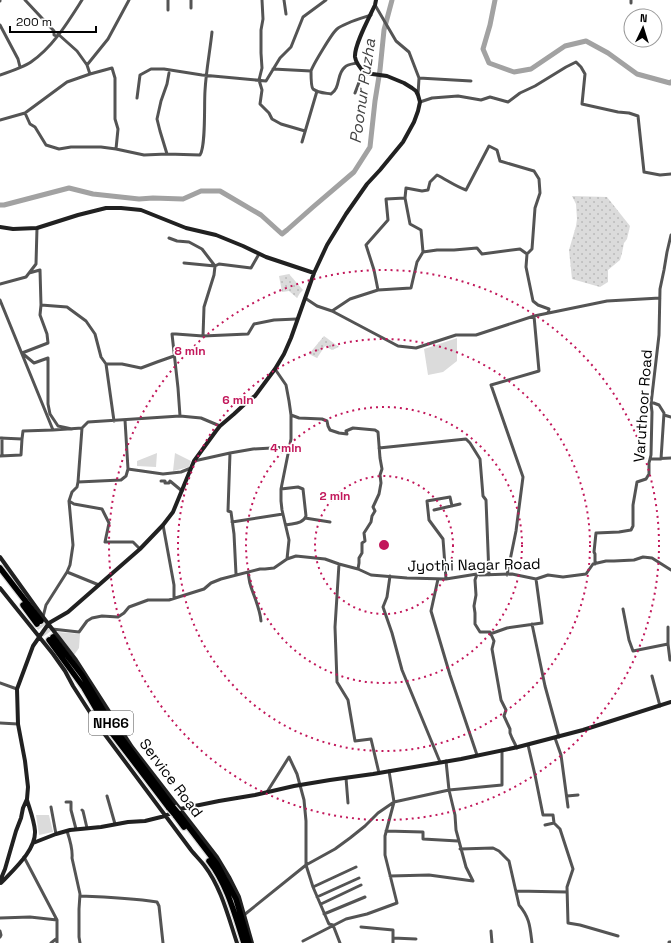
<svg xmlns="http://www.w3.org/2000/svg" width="671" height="943" viewBox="0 0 671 943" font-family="'Space Grotesk',sans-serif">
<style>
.grass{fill:url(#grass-dots)}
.green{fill:#dbdbdb}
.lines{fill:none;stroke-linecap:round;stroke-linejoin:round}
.river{stroke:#a2a2a2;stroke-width:5}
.highway-tunnel{stroke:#d9d9d9;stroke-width:5.5;stroke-dasharray:5.5 3;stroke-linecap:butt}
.highway-casing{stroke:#dbdbdb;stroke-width:8}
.street{stroke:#545454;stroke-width:3}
.secondary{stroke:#212121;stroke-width:4}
.highway{stroke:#000;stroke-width:5.5}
.highway-bridge-casing{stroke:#dbdbdb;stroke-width:8;stroke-linecap:butt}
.highway-bridge{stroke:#000;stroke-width:5.5}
.ring{fill:none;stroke:#c2185b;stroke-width:2;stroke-dasharray:2 4}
.labels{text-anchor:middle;stroke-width:3.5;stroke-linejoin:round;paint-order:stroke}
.shield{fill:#fff;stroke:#4c4c4c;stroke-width:1}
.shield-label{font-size:14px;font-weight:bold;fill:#000}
.street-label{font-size:15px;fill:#000;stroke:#fff}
.water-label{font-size:16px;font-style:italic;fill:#434343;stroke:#fff}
.centre{fill:#c2185b;stroke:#fff;stroke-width:2}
.ring-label{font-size:12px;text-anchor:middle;font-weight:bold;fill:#c2185b;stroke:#fff;stroke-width:3.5;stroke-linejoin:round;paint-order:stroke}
</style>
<defs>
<pattern id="grass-dots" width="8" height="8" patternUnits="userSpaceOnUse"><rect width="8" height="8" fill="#dbdbdb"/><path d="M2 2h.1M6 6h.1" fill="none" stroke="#bababa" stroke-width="1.8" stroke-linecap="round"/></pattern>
</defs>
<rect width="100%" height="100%" fill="#fff"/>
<path class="grass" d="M 572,196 L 607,197 L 630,226 L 627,239 L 624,243 L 622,253 L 620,260 L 608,270 L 608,282 L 600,287 L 572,279 L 569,250 L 576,226 L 577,219 L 576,204 Z
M 289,274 L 303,290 L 300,293 L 297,298 L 289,291 L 282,292 L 279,276 Z
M 324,336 L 339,347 L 332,350 L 325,346 L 317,358 L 309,354 Z"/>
<path class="green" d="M 457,338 L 457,361 L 443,372 L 428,375 L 424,349 Z
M 157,453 L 156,467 L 137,466 L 137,461 Z
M 175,453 L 191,461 L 189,467 L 173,471 Z
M 58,632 L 80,634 L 79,648 L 74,655 L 57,635 Z
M 36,815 L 49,815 L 53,832 L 39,835 Z"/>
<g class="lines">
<path class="river" d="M 495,0 L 490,25 L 483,49 L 489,63 L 514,72 L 531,69 L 565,46 L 586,41 L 608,53 L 637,74 L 670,83 L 671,82
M 0,205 L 4,205 L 69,188 L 93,194 L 139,199 L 153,198 L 183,199 L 201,191 L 220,191 L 261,215 L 282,234 L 287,230 L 313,207 L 354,172 L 370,147 L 375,101 L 380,70 L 384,30 L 392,0"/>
<path class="highway-tunnel" d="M 41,621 L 53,637
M 37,624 L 49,640"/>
<defs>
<path id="highway" d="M 0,568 L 41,621
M 23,605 L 37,624
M 53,637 L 82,675 L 114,728 L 173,807
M 49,640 L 84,688 L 105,724 L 169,808
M 178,813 L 217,864 L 236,899 L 249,943
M 175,815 L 184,827
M 209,861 C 227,884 235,915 244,943"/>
</defs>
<use href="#highway" class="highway-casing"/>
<path class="street" d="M 25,0 L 54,31 L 54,35 L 56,36
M 262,0 L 263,19 L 261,30 L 261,53 L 262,68 L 259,80 L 262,90 L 260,104 L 269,113 L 272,119 L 281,124 L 305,131
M 284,0 L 286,14
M 0,1 L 0,0
M 631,3 L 631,0
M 375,5 L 396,41 L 409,52 L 419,78 L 418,95
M 191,8 L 191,0
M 168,10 L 168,0
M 0,25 L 18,59 L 20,67
M 58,34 L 77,51 L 87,65
M 357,63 C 353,64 348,64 345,67 C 336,74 341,88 331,94 C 326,93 318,93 313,89 C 311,87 311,74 311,71 C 313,65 332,33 337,29 C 344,23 362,18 371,15
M 273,69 L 311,71
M 90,74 L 112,68 L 115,78 L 115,119 L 118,129 L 116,149
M 0,75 C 9,72 24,67 31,62 C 53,47 68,22 82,0
M 419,78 L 471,81
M 355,93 L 361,77 L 365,73
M 137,98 L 140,75 L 151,69 L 164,69 L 202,75 L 266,81 L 280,58 L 291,47 L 303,17 L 326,0
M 420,102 L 432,98 L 458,96 L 481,100 L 490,97 L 508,102 L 520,93 L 535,86 L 566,67 L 576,62 L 581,67 L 585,74 L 582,104 L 618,112 L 629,113 L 638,116 L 644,172 L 660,175 L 671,174
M 25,113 L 30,124 L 35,127 L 46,145 L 59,149 L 71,147 L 101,147 L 116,149 L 144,155 L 167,154 L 200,155 C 206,146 204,104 205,91 C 206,71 210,51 212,32
M 0,120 L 25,113 L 67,82 L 90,74 L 87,65 L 108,39 L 129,0
M 302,142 L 317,91
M 167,154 L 160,131 L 157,119 L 161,101 L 167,84 L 169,73
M 405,198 L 406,188 L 422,191 L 428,190 L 430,182 L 437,175 C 447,180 455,186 466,190 L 489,146 L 497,150 L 500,161 L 534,171 L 539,179 L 540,193 L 535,208 L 532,249 L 527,254
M 169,238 L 177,241 L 189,242 L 202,249 L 215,266 L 214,275 L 204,307 L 203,336
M 423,252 L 437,250 L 454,250 L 477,248 L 482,254 L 520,249 L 527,254 L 526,267 L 533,301 L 538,305 L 549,309 L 548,313
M 184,263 L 215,266 L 219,264 L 251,268 L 259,254
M 29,273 L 40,270 L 41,305 L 67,307 L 86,321 L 95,334 L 101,357 L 106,364 L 122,364 L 141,368 L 157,362 L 174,356
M 0,284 L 26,277 L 36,264 L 37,228
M 305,298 L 317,306 L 332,311 L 398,346 L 416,348 L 456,335 L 476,335 L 534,316
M 0,300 L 53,430 L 23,431 L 22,439
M 41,305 L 40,315 L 47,334 L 48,343 L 22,353 L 34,363 L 48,358 L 48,404 L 50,414 L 58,426 L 72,429
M 332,311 L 350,299 L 378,290 L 411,288 L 417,262 L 423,252 L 421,230 L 410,224 L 405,198 L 386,199 L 388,220 L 366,245 L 374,270 L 378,290
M 106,364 L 114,421
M 275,369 L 286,385 L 289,401 L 291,415 L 299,418 L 322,419 L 327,421 L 328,426 L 330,430 L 339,433 L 347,434 L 346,431 L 353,428 L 375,430 L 378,432 L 380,458 L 382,469 L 380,475 L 381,483 L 379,494 L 373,507 L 375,511 L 372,516 L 371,522 L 364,533 L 365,541 L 362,543 L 362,553 L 359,558 L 359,563 L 358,569
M 651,402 L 659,405 L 664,413 L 661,459
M 664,415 L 671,417
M 180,416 L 178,388 L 172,334 L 176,334 L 203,336 L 248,334 L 254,324 L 274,320 L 297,319
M 53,430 L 82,428
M 0,438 L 22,439 L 21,455 L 0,456
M 2,438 L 2,456
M 379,448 L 466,439 L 470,443 L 480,459 L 483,496 L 486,500 L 489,575
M 230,453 L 253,449 L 290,447
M 650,459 L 671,458
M 194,461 L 230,453 L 228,511 L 231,512 L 234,534 L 236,574
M 128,469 L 163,474 L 181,472 L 191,468
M 161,481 L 165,481 L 165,483 L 169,483 L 170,481 L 182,491
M 78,482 L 121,480 L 126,476 L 128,469 L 125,420
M 281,489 L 298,487 L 303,489 L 306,516 C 303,524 294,523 286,525
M 69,501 L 74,504 L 102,509 L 109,523 L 105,542 L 133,542 L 140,549
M 434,510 L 460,504
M 305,518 L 330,522
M 232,522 L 283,514
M 163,525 L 174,585 L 174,598
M 287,559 L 289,540 L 282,510 L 281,501 L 281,489 L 291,439 L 291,415
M 339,564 L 335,627 L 337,682 L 348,700 L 355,741 L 371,739 L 379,773
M 595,564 L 595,554 L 594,552 L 596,533 L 619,532 L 631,530 L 633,526 L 633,505 L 637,482 L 646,479 L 649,474 L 649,463 L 651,455 L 652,412 L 651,404 L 659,335 L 660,289 L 664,270 L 667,252 L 671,235
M 67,572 L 99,585
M 248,572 C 249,577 249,582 251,587 C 255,599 260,609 261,621
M 477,574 L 475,580 L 476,595 L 474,606 L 475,613 L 475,624 L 480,632 L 490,632 L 494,641 L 492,649 L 501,700 L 506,710 L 504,716 L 510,729 L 510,733 L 512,738 L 517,748
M 507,575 L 516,531 L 523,477 L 491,385 L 539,371 L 534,316 L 607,301 L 660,298
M 390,576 L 387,597 L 383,607 L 392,633 L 402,670 L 440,762
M 438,579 L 431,611 L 450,675 L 477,755
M 446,579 L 443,539 L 429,520 L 427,501 L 450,497 L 452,506
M 623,609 L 629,640 L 633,651 L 668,644
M 43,617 L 46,605 L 67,572 L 70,565 L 73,545 L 69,501 L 72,492 L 77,487 L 78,482 L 82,428 L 88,422 L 180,416 L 201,418 L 220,426
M 532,624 L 545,686 L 559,737
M 668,627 L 668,644 L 670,660 L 671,660
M 52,629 L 79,632 L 87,621 L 92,618 L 102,616 L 118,617 L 124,613 L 129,607 L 148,600 L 169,600 L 204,589 L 211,583 L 221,579 L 260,569 L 265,569 L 274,568 L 287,559 L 296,556 L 325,559 L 339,564 L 358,569 L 371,575 L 407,578 L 446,579 L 477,574 L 480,575 L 512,574 L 536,579 L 548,575 L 563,577 L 586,574 L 593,564 L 606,561 L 614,561 L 634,560 L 643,557 L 652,558 L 671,570
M 490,634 L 507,628 L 542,623 L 536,579
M 652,676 L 660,706
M 0,683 L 17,689
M 0,723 L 18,724
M 555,738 L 561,755 L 568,807
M 528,745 L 535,775 L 543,815 L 553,815 L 554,823 L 560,829 L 573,869 L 567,887 L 568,923 L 580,925 L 618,936
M 346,778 L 348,803
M 107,796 L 115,824
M 567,796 L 578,795
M 66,802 L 71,802 L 71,810 L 76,829
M 51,807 L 56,834
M 82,810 L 83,811 L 87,828
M 545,825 L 554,823
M 67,831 C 70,840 73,849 72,858 L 80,894 L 79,909 L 79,937 L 80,943
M 386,831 L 423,832 L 423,839 L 458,841
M 460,849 L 493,848 L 499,851 L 509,861 L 519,905 C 530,918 530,927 532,943
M 24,857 L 57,920
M 390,876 L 429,875 L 473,881 L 466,867 L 456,830 L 455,815 L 449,790 L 502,785 L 502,750
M 313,887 L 306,865 L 335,849 L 350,838 L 365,826 L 378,813 L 394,802 L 389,771
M 516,891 L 567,892
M 80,896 C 106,897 131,898 157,902 L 159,906 L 163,943
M 317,897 L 359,878
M 321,904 L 361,885
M 324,914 L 365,897
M 244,915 L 306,865 L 306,821 L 304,800 L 297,774 L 289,757 L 267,792
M 0,918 L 30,917 L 57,920 L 57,943
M 361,927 L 393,930 L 393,938
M 0,931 L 1,935 L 0,937
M 491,931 L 492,943
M 303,941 L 346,919 L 367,914 L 397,903 L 385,855 L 385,836 L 394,802 L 449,790 L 446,761
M 51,943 L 56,939
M 340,943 L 333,925 L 329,924 L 328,922 L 313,887 L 356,867
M 393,943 L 393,938 L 416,939
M 669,943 L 669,942 L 671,942"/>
<path class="secondary" d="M 0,227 L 13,229 L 37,228 L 78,215 L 106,208 L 121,208 L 141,210 L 186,228 L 216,235 L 243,246 L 266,257 L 314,273
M 0,557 L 43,617 L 76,660 L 132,747 L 217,857 L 229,877 L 239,897 L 252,943
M 0,588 L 53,654 L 65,671 L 73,686 L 100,728 L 191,850 C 195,855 200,860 204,865 C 221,887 228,916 237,943
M 33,843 L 56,834 L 70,830 L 101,827 L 128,822 L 145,821 L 165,816 L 180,809 L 219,801 L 255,795 L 294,786 L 330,780 L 373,774 L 461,759 L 518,747 L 583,730 L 671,702
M 0,881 L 5,869 L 16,831 L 21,818 L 23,808 L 27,799 L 28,787 L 25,761 L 18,724 L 17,689 L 33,646 L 49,623 L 68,612 L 140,549 L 163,525 L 173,512 L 194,461 L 216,431 L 220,426 L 234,414 L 248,401 L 255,396 L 275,369 L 284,354 L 291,338 L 314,273 L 327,245 L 346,214 L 367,184 L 380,170 L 403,142 L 414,122 L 418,111 L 420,102 L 418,95 L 416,91 L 412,88 L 404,83 L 387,76 L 365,73 C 361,69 356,64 355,57 C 354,45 369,18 375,5 L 376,0
M 1,883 C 14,869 36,850 35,831 C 34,820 30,810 27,800"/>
<use href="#highway" class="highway"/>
<defs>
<path id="highway-bridge" d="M 173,807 L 178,813
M 169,808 L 175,815"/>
</defs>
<use href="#highway-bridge" class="highway-bridge-casing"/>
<use href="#highway-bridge" class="highway-bridge"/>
</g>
<g class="ring">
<circle cx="384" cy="545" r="69"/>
<circle cx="384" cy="545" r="138"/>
<circle cx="384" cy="545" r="206"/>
<circle cx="384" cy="545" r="275"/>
</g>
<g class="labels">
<rect class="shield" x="89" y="711" width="44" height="24" rx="3"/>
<g class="shield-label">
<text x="111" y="728">NH66</text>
</g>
<g class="street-label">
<text transform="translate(643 406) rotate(-86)" y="5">Varuthoor Road</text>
<text transform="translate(474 565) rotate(-1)" y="5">Jyothi Nagar Road</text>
<text transform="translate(171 778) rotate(53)" y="5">Service Road</text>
</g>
<g class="water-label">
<text transform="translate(362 91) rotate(-82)" y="6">Poonur Puzha</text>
</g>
</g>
<circle cx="384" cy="545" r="6" class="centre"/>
<g class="ring-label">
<text x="190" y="355">8 min</text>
<text x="238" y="404">6 min</text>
<text x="286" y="452">4 min</text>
<text x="335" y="500">2 min</text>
</g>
<g transform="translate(643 28) rotate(4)"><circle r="19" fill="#ffffff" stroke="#999999"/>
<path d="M0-3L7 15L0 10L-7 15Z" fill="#000000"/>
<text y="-6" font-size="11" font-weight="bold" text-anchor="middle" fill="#000000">N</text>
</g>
<path d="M10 26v6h86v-6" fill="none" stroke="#000000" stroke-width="2"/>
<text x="16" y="26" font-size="12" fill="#000000" stroke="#ffffff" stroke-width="3" paint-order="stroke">200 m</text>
</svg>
